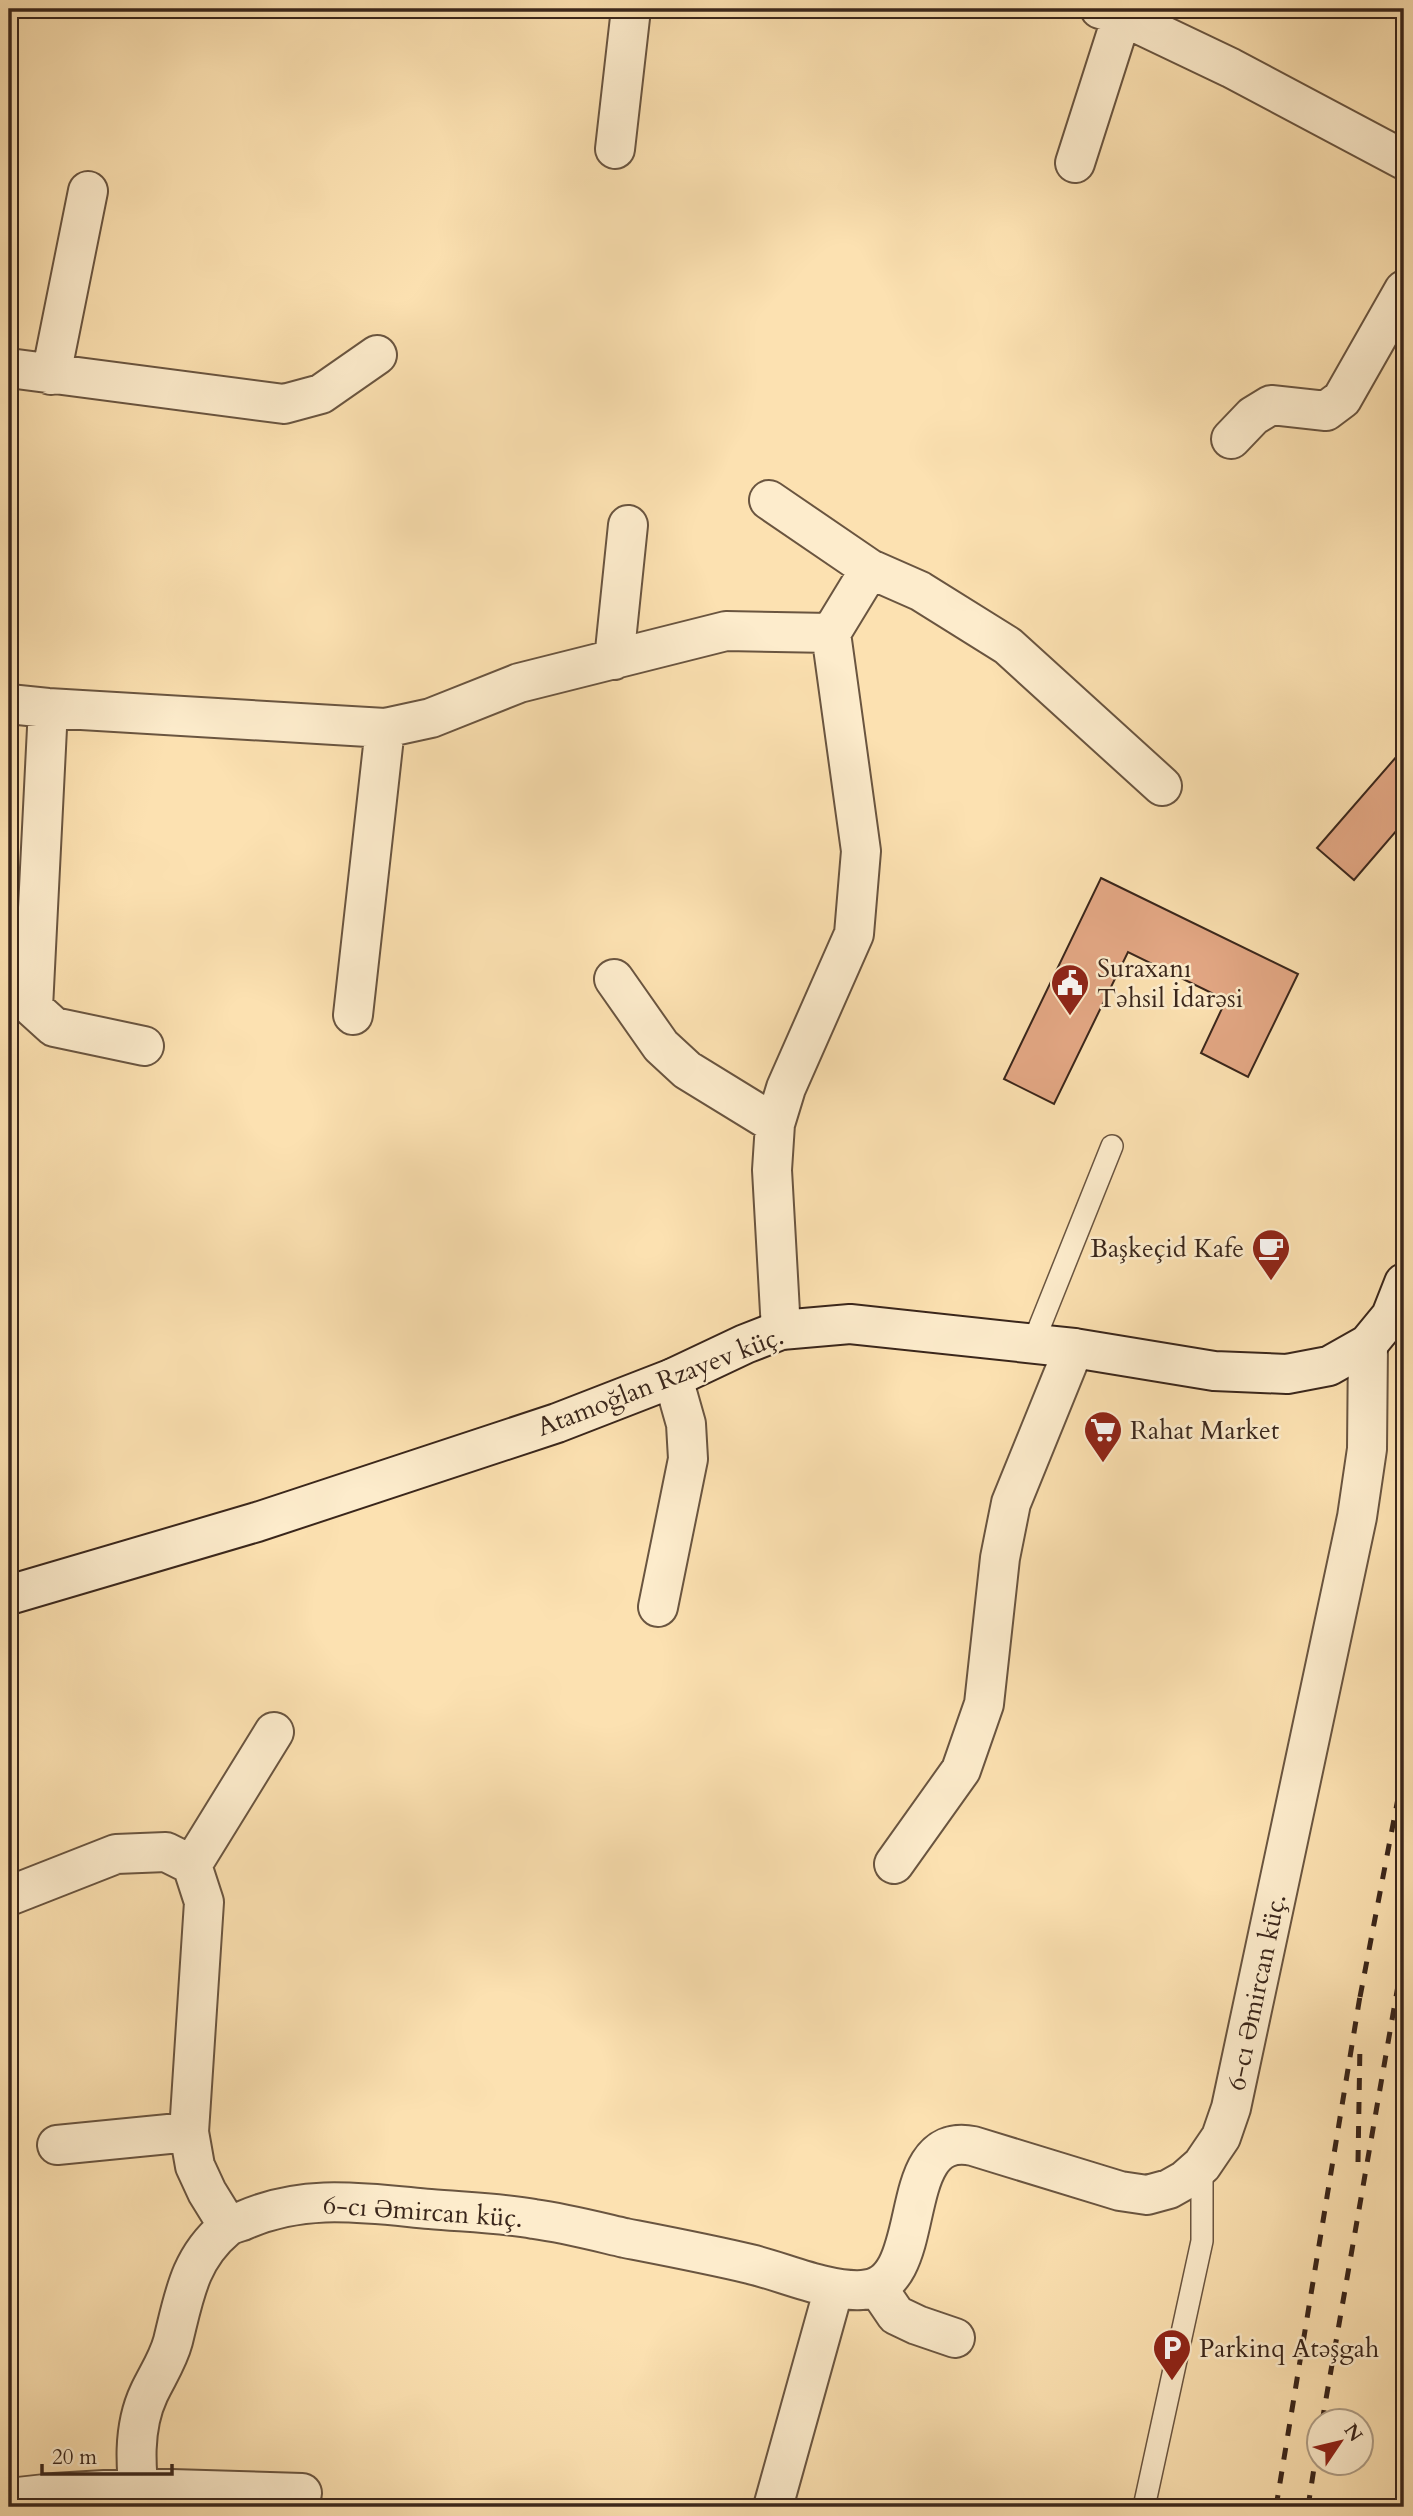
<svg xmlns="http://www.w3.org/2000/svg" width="1413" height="2516" viewBox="0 0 1413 2516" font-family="Cardo,serif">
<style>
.building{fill:#e4a885;stroke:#3a261b;stroke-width:2}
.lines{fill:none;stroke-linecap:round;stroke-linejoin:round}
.service-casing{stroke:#6a5540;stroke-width:24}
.minor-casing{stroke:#6a5540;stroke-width:42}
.secondary-casing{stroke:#3a261b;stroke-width:42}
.service{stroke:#fdeccc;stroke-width:21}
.minor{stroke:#fdeccc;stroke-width:38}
.secondary{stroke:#fdeccc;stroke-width:38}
.rail{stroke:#3a261b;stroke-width:5;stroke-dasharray:12 12;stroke-linecap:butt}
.labels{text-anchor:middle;stroke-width:5;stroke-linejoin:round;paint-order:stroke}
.poi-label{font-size:26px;fill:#3a261b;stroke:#fdeccc;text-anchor:start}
.street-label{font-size:26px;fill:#3a261b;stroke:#fdeccc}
</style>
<rect width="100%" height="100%" fill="#fce1b1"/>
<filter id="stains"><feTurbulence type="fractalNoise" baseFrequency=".00286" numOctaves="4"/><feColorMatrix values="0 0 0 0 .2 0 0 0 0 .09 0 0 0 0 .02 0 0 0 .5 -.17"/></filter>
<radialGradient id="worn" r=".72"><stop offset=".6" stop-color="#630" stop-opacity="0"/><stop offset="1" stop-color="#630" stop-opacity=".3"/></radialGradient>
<path class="building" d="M 1404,748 L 1404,822 L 1354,880 L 1317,848 Z
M 1101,878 L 1298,974 L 1248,1077 L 1201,1053 L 1226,1000 L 1128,952 L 1054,1104 L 1004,1079 Z"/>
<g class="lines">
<defs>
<path id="service" d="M 1033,1343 L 1112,1146
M 1144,2507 L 1202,2241 L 1202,2165"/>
<path id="minor" d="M 1100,9 L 1122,16 L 1231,68 L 1404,160
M 615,149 L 631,9
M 1075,163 L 1122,16
M 9,368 L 284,404 L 321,394 L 377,355
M 51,375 L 88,191
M 1231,439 L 1253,416 L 1271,405 L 1326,411 L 1342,399 L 1404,290
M 769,500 L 870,569
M 614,660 L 628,525
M 9,704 L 48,708 L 385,728 L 431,718 L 519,683 L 726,631 L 831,633
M 48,708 L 33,1008 L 54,1027 L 144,1046
M 614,979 L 661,1046 L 687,1070 L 775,1124
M 353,1015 L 385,728
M 781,1330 L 772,1170 L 775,1124 L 786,1088 L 854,934 L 861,851 L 831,633 L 870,569 L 920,591 L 1008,646 L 1162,786
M 658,1607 L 688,1459 L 686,1424 L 673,1378
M 894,1864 L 961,1770 L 984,1704 L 1000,1558 L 1011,1503 L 1074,1348
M 192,1865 L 274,1732
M 9,1896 L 116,1854 L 166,1852 L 192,1865 L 204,1902 L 189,2132 L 195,2166 L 207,2192 L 228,2226
M 57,2145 L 189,2132
M 877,2287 L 896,2315 L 917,2325 L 955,2338
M 9,2501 L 18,2497 L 54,2493 L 138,2488 L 302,2493
M 140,2507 C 136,2469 132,2429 149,2393 C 157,2376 168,2360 173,2341 C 184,2297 189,2259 226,2228 C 231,2224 236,2223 242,2221 C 304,2193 364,2203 430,2209 C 464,2212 500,2213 534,2219 C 564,2223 595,2231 625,2238 C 666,2246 708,2254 750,2264 C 784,2272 827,2292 862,2290 C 934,2287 890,2130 973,2146 L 1120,2191 L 1147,2195 L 1169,2189 L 1185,2180 L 1202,2165 L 1221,2137 L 1231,2108 L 1357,1517 L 1367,1449 L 1368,1344
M 773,2507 L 834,2288"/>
<path id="secondary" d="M 9,1595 L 257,1522 L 557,1423 L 673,1378 L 745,1344 L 781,1330 L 850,1324 L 1074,1348 L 1214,1371 L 1287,1374 L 1329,1366 L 1368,1344 L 1391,1316 L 1404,1283"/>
</defs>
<use href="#service" class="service-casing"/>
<use href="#minor" class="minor-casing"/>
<use href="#secondary" class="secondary-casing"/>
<use href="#service" class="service"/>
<use href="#minor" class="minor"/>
<use href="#secondary" class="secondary"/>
<path class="rail" d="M 1360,1997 L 1404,1767
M 1358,2162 L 1360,2043
M 1322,2422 L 1404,1951
M 1276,2507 L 1361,1990
M 1308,2507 L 1318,2442"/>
</g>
<defs>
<symbol id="civic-pin" viewBox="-11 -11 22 30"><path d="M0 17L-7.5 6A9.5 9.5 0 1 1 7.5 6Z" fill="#8f2418" stroke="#fdeccc"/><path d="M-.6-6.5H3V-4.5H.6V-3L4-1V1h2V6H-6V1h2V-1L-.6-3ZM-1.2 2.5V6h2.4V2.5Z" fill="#fff"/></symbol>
<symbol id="cafe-pin" viewBox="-11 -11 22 30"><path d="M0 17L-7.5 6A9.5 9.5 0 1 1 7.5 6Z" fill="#8f2418" stroke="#fdeccc"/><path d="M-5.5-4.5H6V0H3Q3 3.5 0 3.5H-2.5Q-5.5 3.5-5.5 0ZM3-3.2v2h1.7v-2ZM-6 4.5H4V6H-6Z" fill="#fff"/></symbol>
<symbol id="supermarket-pin" viewBox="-11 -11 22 30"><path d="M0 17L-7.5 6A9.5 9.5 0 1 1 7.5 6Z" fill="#8f2418" stroke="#fdeccc"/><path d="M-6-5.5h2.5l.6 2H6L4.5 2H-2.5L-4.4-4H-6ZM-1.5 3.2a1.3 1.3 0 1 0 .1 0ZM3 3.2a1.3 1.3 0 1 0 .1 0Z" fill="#fff"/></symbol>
<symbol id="parking-pin" viewBox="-11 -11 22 30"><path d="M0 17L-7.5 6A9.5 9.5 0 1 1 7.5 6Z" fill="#8f2418" stroke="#fdeccc"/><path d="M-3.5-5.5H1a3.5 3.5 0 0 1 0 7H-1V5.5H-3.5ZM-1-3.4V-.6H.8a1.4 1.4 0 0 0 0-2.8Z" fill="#fff"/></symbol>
</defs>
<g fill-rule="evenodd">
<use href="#civic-pin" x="1048" y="961" width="44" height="60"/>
<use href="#cafe-pin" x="1249" y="1226" width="44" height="60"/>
<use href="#supermarket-pin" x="1081" y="1408" width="44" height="60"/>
<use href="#parking-pin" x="1150" y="2326" width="44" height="60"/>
</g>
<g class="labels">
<g class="poi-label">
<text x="1097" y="977">Suraxanı<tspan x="1097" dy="30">Təhsil İdarəsi</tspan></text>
<text x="1244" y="1257" text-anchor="end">Başkeçid Kafe</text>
<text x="1130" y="1439">Rahat Market</text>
<text x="1199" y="2357">Parkinq Atəşgah</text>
</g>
<g class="street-label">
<text transform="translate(660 1381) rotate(-21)" y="9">Atamoğlan Rzayev küç.</text>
<text transform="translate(1256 1992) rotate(-78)" y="9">6-cı Əmircan küç.</text>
<text transform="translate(423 2211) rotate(4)" y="9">6-cı Əmircan küç.</text>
</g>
</g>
<rect width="1413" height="2516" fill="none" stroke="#fce1b1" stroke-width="35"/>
<rect x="10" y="10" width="1392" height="2495" fill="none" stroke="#3a261b" stroke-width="3.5"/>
<rect x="18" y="18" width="1378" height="2481" fill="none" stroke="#3a261b" stroke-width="2"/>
<g transform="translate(1340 2442) rotate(55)"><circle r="33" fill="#fdeccc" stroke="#af9d85" stroke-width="2"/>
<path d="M0-5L12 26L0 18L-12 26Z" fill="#8f2418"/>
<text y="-10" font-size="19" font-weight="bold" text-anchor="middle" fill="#3a261b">N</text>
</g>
<path d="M42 2464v10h130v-10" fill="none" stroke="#3a261b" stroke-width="3.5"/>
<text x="52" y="2464" font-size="21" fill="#3a261b" stroke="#fdeccc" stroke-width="5" paint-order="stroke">20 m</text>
<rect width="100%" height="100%" filter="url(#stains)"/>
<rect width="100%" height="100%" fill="url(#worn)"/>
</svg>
